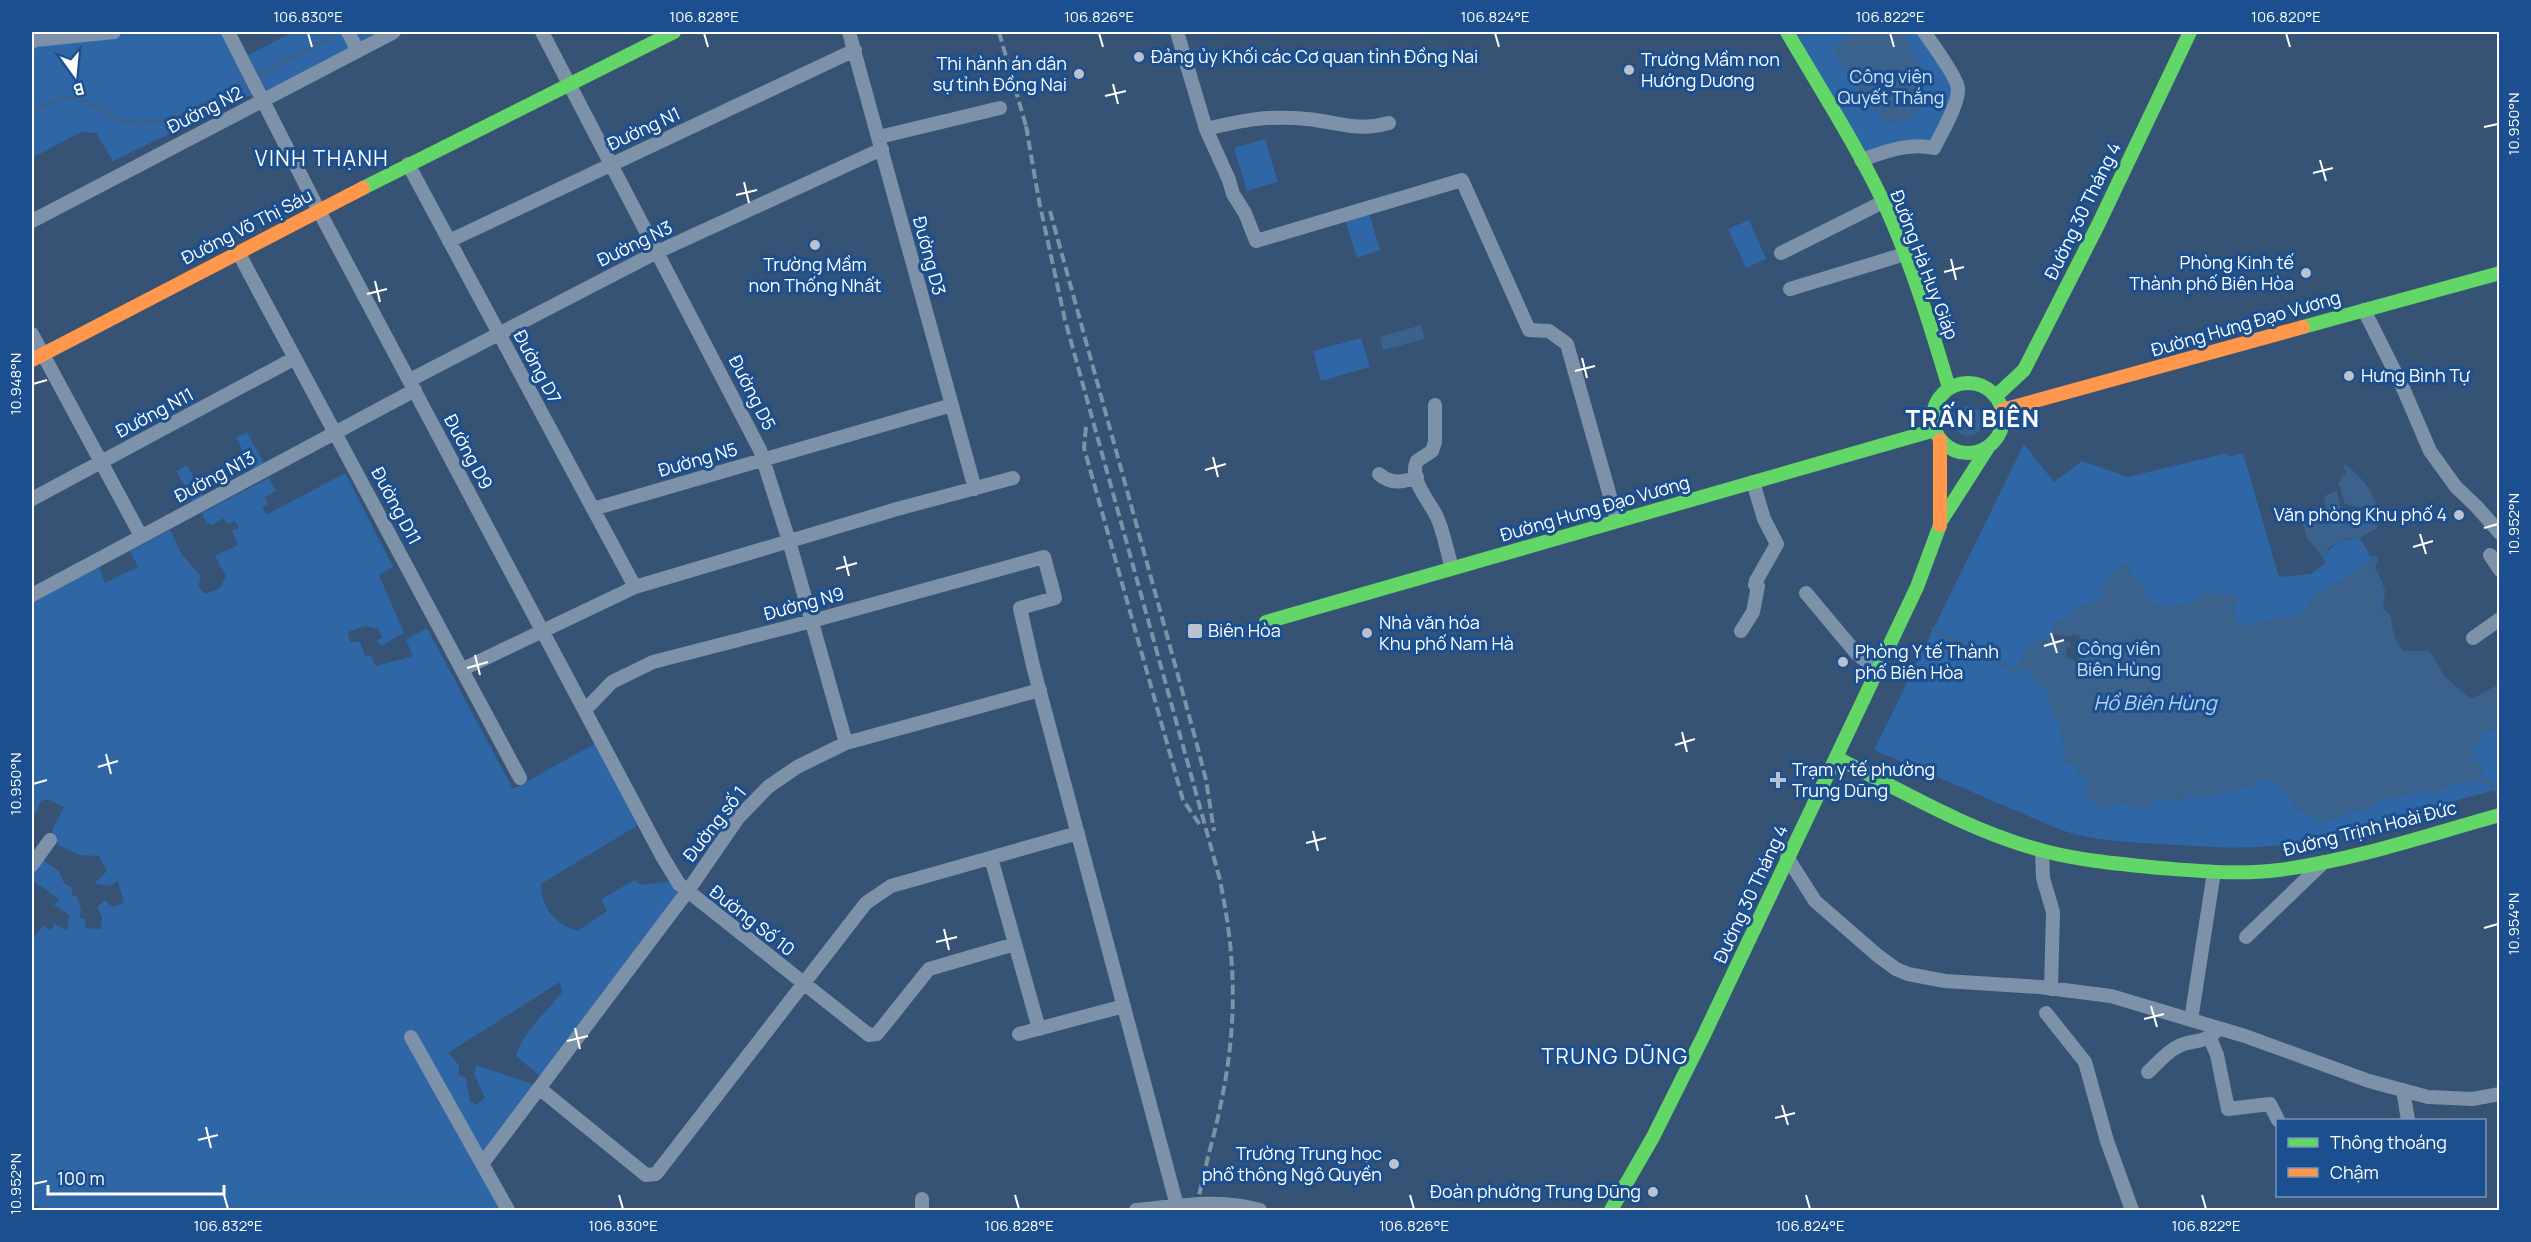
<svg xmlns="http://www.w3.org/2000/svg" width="2531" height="1242" viewBox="0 0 2531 1242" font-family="Manrope,sans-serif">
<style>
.green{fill:#2f66a5}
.water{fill:#3b618d}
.pier{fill:#365274}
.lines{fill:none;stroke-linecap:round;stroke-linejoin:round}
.stream{stroke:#3b618d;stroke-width:4}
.street{stroke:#7d92a8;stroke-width:14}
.fast{stroke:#63d668;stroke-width:14}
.slow{stroke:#ff974d;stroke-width:14}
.rail{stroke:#7e92a7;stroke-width:4;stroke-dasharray:10 4.5;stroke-linecap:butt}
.ticks{fill:none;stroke:#fff;stroke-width:2}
.poi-dot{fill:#b9c2ce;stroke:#1b4f8f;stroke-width:2}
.labels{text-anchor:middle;stroke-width:6;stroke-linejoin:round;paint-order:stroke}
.poi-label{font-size:18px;fill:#fff;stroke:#1b4f8f;text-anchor:start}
.park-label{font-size:18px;fill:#cfe3fa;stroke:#1b4f8f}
.street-label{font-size:18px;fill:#fff;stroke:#1b4f8f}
.water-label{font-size:20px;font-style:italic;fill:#b5d3f5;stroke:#1b4f8f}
.quarter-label{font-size:21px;letter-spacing:1.5px;fill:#fff;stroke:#1b4f8f}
.district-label{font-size:24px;font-weight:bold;letter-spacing:1.5px;fill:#fff;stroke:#1b4f8f}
.neatline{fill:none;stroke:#fff;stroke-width:2}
.ticks-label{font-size:15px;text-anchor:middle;fill:#fff}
</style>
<rect width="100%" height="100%" fill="#365274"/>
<path class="green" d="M 132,32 L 223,32 L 255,93 L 113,161 L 96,133 L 81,132 L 32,158 L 32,47 L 37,43 L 127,34 Z
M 293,32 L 391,32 L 268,99 L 246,56 Z
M 1795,32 L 1920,32 L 1955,88 L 1932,146 L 1866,155 Z
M 1265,139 L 1278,182 L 1247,191 L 1234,148 Z
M 1369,213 L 1380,250 L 1357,258 L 1345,220 Z
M 1749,220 L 1766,259 L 1746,268 L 1728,229 Z
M 1361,338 L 1370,367 L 1321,381 L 1313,351 Z
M 247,432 L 264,463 L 253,469 L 236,438 Z
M 2024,444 L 2054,482 L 2082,461 L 2128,477 L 2227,453 L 2228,457 L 2243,453 L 2279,577 L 2311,574 L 2325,563 L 2323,558 C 2332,544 2343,538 2360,538 L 2371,557 L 2376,556 L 2378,559 L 2375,569 L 2385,590 L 2383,609 L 2390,615 C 2393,629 2393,640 2403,651 L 2429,651 L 2445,677 L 2470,698 C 2482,697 2488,687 2499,686 L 2499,789 L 2302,842 C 2254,851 2209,847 2160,844 C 2126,842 2093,841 2061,830 L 1874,750 Z
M 187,465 L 203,495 L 193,501 L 176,471 Z
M 345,473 L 393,567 L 379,575 L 404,633 L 381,646 L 377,640 L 383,638 L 378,629 L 365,626 L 348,632 L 350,642 L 360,642 L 365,656 L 370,655 L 376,666 L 413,656 L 406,640 L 427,628 L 513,789 L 596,743 L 638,825 L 541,884 C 542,910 554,922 577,931 L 607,911 L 601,899 L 635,880 L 640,885 L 671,881 L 681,892 L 542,1078 L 516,1056 C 524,1029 546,1014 562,992 L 560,982 L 448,1053 L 459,1065 L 459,1075 L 466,1078 L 470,1101 L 476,1105 L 485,1098 L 474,1074 L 476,1065 L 536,1085 L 477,1164 L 503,1210 L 45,1210 L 32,1204 L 32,939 L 44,925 L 50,931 L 55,924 L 67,931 L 69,915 L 54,905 L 59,899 L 32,880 L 32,872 L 41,859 L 59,871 L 64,883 L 72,888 L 72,895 L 77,897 L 81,909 L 80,918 L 86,919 L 85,928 L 101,929 L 102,917 L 97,908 L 104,900 L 113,907 L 124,903 L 118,881 L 109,886 L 94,884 L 107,871 L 99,856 L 79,855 L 58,845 L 52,830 L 64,807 L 48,799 L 41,801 L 36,814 L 32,811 L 32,603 L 99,567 L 105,583 L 138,567 L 130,551 L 170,530 L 181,553 L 201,577 L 198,587 L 205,594 L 220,588 L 226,576 L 215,556 L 238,545 L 232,531 L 239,528 L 235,521 L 228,524 L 224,518 L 213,525 L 206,523 L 202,513 L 269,478 L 276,491 L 265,497 L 268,505 L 262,506 L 266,515 Z"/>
<path class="water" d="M 1848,32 L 1903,32 L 1926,79 L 1918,83 L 1921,102 L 1914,117 L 1887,124 L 1883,122 L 1879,112 L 1869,110 L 1859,93 L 1855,78 C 1844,69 1835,61 1834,46 L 1846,40 Z
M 1421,325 L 1425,339 L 1383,350 L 1380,337 Z
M1953 421a15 15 0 1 1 30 0a15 15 0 1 1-30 0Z
M 2342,462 C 2360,474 2372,489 2379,511 L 2345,504 L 2338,482 L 2341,481 L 2340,476 L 2346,474 Z
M 2337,491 L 2342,515 L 2349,517 L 2354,510 L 2379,514 L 2377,528 L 2360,538 L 2348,538 L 2330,547 L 2323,558 L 2307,538 L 2300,514 L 2326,507 L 2324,498 L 2326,495 Z
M 2376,556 L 2378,559 L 2375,569 C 2389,588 2380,590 2383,609 L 2390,615 C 2393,629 2393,640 2403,651 L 2429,651 L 2445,677 L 2470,698 C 2482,697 2488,687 2499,686 L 2499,729 L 2483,732 L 2482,738 L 2472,747 L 2477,755 L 2472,758 L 2471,762 L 2481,762 L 2484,768 L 2483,775 L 2476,781 L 2450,786 L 2432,793 L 2419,791 L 2403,797 L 2384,799 L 2363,810 L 2352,811 L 2319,825 L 2317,818 L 2294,808 C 2293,790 2278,785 2263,778 L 2260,778 L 2257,784 L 2252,786 L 2216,794 L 2211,798 L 2208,796 L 2201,800 L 2195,793 L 2183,800 L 2157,799 L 2142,809 L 2134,808 L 2128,803 L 2121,803 L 2105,809 L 2096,805 L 2085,795 L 2088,780 L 2085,776 L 2077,775 L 2077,764 L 2064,762 L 2065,748 L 2060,735 L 2062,725 L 2056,721 L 2052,708 L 2046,702 L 2048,691 L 2043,685 L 2034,682 L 2029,669 L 2014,670 L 2031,642 L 2050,639 L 2054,622 L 2069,618 L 2077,608 L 2101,598 L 2104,594 L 2103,587 L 2120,565 L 2128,565 L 2132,576 L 2147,588 L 2144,598 L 2158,605 L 2168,607 L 2190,603 L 2206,593 L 2236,595 L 2238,599 L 2233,607 L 2236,621 L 2248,627 L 2264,620 L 2296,616 L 2303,612 L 2314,595 L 2350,575 Z"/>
<path class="pier" d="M 2052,634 L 2072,637 L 2073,634 L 2080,636 L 2078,648 L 2082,649 L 2080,659 L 2076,659 L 2076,661 L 2066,657 L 2067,647 L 2070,647 L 2071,642 L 2050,639 Z"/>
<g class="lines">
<path class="stream" d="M 255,77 L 340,32
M 32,111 C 44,105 62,96 76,98 C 97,102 111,122 136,123 C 175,125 214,97 248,80
M 1933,629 L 2014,670
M 2479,780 L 2492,784 L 2500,798"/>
<path class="street" d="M 228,32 L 319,211 L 662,856 L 679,884 L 869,1035 L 877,1034 L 929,969 L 1015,944
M 348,32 L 358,51
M 542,32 L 760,450 L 789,541 L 846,743
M 849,32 L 975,489
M 1177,32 L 1206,129 L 1229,180 L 1233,194 L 1245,213 L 1256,241 L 1462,180 L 1529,330 L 1549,331 L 1567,344 L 1617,521
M 32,42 L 36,40 L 114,32
M 1206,129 C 1243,120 1269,115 1307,119 C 1338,122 1357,132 1389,123
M 879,137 L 1000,108
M 1861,160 C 1885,152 1909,142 1934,148 C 1941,134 1959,104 1958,88 C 1957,77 1931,42 1924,32
M 408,164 L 635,587
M 32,221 L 394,32
M 449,241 L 855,50
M 238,252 L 520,778
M 1781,253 L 1883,202
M 1790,289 L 1905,254
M 2364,310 L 2403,388 L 2430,451 L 2456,487 L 2476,506 L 2500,533
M 32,334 L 141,536
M 410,380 L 657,252 L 882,149
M 1435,405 L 1435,442 L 1432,451 L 1417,461 C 1408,479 1430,502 1437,517 C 1444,533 1447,552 1452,568
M 1379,474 C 1391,485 1404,482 1417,477
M 32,499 L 295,358
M 593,509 L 952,405
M 2490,555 L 2500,570
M 1806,593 L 1857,654 L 1879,671
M 32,595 L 415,390
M 1741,631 L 1753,612 L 1758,586 L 1755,585 L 1756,581 L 1777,544 L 1764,519 L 1753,482
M 2473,638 L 2500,619
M 463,669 L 635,587 L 897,509 L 1013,478
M 585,710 L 612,682 L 653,662 L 812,621 L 1044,557 L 1055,598 L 1020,608 L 1033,666 L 1177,1206
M 2042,851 L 2043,878 L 2053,912 L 2051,989
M 1787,857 L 1815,901 L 1877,955 L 1896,969 L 1908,974 L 1945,981 L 2040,987 L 2111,996 L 2245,1036 L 2369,1081 L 2428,1097 L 2472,1099 L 2500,1094
M 991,858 L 1039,1029
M 32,865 L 50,840
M 2246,937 L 2324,862
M 2046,1013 L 2085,1062 L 2107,1141 L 2132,1210
M 2191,1020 L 2214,872
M 1019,1034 L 1124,1006
M 411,1037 L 508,1210
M 2210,1038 L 2217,1055 L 2228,1109 L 2270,1104 L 2278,1120
M 2148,1072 C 2158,1063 2167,1051 2179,1046 C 2191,1040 2206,1043 2215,1032
M 539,1088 L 646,1175 L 656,1174 L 866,903 L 891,886 L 1078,833
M 2403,1090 L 2408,1120
M 482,1164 L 687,892 L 738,818 L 768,787 L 797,767 L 846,743 L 1040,690
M 922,1210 L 922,1199
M 1136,1210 C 1177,1206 1220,1198 1260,1210"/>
<path class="fast" d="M 1787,32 C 1819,87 1854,141 1882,199 C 1910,259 1930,324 1949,388
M 363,188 L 674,32
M 2303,327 L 2500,273
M1933 418a35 35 0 1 1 70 0a35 35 0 1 1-70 0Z
M 1996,396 L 2024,370 L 2098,225 L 2190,32
M 1941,521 L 1989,446
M 1266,622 L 1935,430
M 1837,758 C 1904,792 1971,832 2044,851 C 2082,861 2122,864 2161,868 C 2200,871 2240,875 2279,870 C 2355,860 2427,835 2500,815
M 1611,1210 L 1653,1137 L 1702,1039 L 1917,587 L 1940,525"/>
<path class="slow" d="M 32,360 L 363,188
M 2002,410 L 2303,327
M 1940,525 L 1940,440"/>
<path class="rail" d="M 999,32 L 1028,133
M 1026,126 L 1039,201 L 1065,320 L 1219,876 C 1241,978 1236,1053 1209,1153 C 1204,1172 1201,1192 1194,1210
M 1050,211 L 1196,741 L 1206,780 L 1214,831
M 1086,427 L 1084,448 L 1183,800 L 1200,825"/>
</g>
<path class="ticks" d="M 308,33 L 312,47M 704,33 L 708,47M 1099,33 L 1103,47M 1495,33 L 1499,47M 1890,33 L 1894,47M 2286,33 L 2290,47M 1113,84 L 1118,104M 1105,96 L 1126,91M 2484,127 L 2498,124M 2320,160 L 2326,181M 2313,173 L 2333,168M 744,182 L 749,203M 736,195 L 757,190M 1951,259 L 1956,280M 1944,272 L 1964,267M 375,281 L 380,302M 367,294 L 387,289M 1582,358 L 1587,378M 1575,371 L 1595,366M 33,384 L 47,380M 1213,457 L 1218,477M 1205,470 L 1226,464M 2484,528 L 2498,524M 2420,534 L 2426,554M 2413,547 L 2433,541M 844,556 L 849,576M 836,569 L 857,563M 2051,633 L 2057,653M 2044,646 L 2064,640M 475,655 L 480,675M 467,668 L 488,662M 1682,732 L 1687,752M 1675,745 L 1695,739M 106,754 L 111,774M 98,767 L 118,761M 33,784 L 47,780M 1313,831 L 1318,851M 1306,843 L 1326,838M 2484,928 L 2498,924M 944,929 L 949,950M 936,942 L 957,937M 2151,1006 L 2157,1027M 2144,1019 L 2164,1014M 575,1028 L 580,1049M 567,1041 L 588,1036M 1782,1105 L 1788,1125M 1775,1118 L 1795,1113M 206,1127 L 211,1148M 198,1140 L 218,1135M 33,1184 L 47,1181M 224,1195 L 228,1209M 619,1195 L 623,1209M 1015,1195 L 1019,1209M 1410,1195 L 1414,1209M 1806,1195 L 1810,1209M 2202,1195 L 2206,1209"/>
<g class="poi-dot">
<circle cx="1139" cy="57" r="6"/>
<circle cx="1629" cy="70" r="6"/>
<circle cx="1079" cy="74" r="6"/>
<circle cx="815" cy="245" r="6"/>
<circle cx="2306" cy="273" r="6"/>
<circle cx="2349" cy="376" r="6"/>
<circle cx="2459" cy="515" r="6"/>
<rect x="1187" y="623" width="16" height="16" rx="3"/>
<circle cx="1367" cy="633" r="6"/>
<circle cx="1843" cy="662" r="6"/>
<path d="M1775 771h6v6h6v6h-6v6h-6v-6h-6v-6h6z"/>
<circle cx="1394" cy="1164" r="6"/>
<circle cx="1653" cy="1192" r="6"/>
</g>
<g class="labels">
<g class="poi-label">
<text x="1151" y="63">Đảng ủy Khối các Cơ quan tỉnh Đồng Nai</text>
<text x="1641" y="66">Trường Mầm non<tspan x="1641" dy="21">Hướng Dương</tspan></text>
<text x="1067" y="70" text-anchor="end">Thi hành án dân<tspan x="1067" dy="21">sự tỉnh Đồng Nai</tspan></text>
<text x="2294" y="269" text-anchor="end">Phòng Kinh tế<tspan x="2294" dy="21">Thành phố Biên Hòa</tspan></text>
<text x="815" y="271" text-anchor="middle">Trường Mầm<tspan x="815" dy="21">non Thống Nhất</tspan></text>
<text x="2361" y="382">Hưng Bình Tự</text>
<text x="2447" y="521" text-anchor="end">Văn phòng Khu phố 4</text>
<text x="1379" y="629">Nhà văn hóa<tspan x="1379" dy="21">Khu phố Nam Hà</tspan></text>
<text x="1208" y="637">Biên Hòa</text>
<text x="1855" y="658">Phòng Y tế Thành<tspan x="1855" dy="21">phố Biên Hòa</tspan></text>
<text x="1792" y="776">Trạm y tế phường<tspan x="1792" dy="21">Trung Dũng</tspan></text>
<text x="1382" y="1160" text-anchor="end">Trường Trung học<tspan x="1382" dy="21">phổ thông Ngô Quyền</tspan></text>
<text x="1641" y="1198" text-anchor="end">Đoàn phường Trung Dũng</text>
</g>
<g class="park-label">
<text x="1891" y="83">Công viên<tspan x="1891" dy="21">Quyết Thắng</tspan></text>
<text x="2119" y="655">Công viên<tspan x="2119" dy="21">Biên Hùng</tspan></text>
</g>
<g class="street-label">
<text transform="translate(205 110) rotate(-27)" y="6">Đường N2</text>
<text transform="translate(644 129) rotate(-25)" y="6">Đường N1</text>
<text transform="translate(2083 211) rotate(-64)" y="6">Đường 30 Tháng 4</text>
<text transform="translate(247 227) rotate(-27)" y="6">Đường Võ Thị Sáu</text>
<text transform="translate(635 244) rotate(-26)" y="6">Đường N3</text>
<text transform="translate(929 256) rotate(75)" y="6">Đường D3</text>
<text transform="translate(1924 265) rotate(69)" y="6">Đường Hà Huy Giáp</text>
<text transform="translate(2246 324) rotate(-16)" y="6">Đường Hưng Đạo Vương</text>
<text transform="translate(537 367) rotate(62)" y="6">Đường D7</text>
<text transform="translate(752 393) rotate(63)" y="6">Đường D5</text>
<text transform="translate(155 413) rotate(-28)" y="6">Đường N11</text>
<text transform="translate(468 452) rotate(62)" y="6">Đường D9</text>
<text transform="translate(698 460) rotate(-16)" y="6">Đường N5</text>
<text transform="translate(215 477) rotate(-28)" y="6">Đường N13</text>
<text transform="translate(396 506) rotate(62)" y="6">Đường D11</text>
<text transform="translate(1595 509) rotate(-16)" y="6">Đường Hưng Đạo Vương</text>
<text transform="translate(804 604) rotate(-15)" y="6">Đường N9</text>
<text transform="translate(715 824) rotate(-52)" y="6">Đường số 1</text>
<text transform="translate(2370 829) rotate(-14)" y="6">Đường Trịnh Hoài Đức</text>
<text transform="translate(1751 894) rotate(-65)" y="6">Đường 30 Tháng 4</text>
<text transform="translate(752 921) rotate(38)" y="6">Đường Số 10</text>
</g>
<g class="water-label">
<text x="2155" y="710">Hồ Biên Hùng</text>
</g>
<g class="quarter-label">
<text x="322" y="166">VINH THẠNH</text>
<text x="1615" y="1064">TRUNG DŨNG</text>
</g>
<g class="district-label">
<text x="1973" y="427">TRẤN BIÊN</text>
</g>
</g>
<rect width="2531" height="1242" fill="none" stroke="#1b4f8f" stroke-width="66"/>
<rect x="2276" y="1119" width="210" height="78" fill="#1b4f8f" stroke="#7695bc" stroke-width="1.5"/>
<rect x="2288" y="1138" width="30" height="9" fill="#63d668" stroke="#7695bc" stroke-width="1.5"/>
<text x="2330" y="1149" font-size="18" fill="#ffffff">Thông thoáng</text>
<rect x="2288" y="1168" width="30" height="9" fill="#ff974d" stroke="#7695bc" stroke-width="1.5"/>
<text x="2330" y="1179" font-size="18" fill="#ffffff">Chậm</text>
<g transform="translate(75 75) rotate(165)" stroke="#1b4f8f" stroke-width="4.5" paint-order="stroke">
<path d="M0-4.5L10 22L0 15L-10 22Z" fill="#ffffff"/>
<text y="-9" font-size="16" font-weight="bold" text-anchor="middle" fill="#ffffff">B</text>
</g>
<path d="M48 1185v9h176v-9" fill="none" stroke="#ffffff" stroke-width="3"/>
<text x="57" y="1185" font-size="18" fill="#ffffff" stroke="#1b4f8f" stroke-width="4.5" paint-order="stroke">100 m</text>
<rect x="33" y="33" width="2465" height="1176" class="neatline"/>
<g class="ticks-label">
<text x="308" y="22">106.830°E</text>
<text x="704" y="22">106.828°E</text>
<text x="1099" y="22">106.826°E</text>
<text x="1495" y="22">106.824°E</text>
<text x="1890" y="22">106.822°E</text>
<text x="2286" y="22">106.820°E</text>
<text transform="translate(2514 124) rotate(-90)" y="5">10.950°N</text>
<text transform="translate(16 384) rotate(-90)" y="5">10.948°N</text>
<text transform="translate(2514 524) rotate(-90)" y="5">10.952°N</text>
<text transform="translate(16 784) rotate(-90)" y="5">10.950°N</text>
<text transform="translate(2514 924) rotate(-90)" y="5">10.954°N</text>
<text transform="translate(16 1184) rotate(-90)" y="5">10.952°N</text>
<text x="228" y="1231">106.832°E</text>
<text x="623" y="1231">106.830°E</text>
<text x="1019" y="1231">106.828°E</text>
<text x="1414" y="1231">106.826°E</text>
<text x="1810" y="1231">106.824°E</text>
<text x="2206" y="1231">106.822°E</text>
</g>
</svg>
